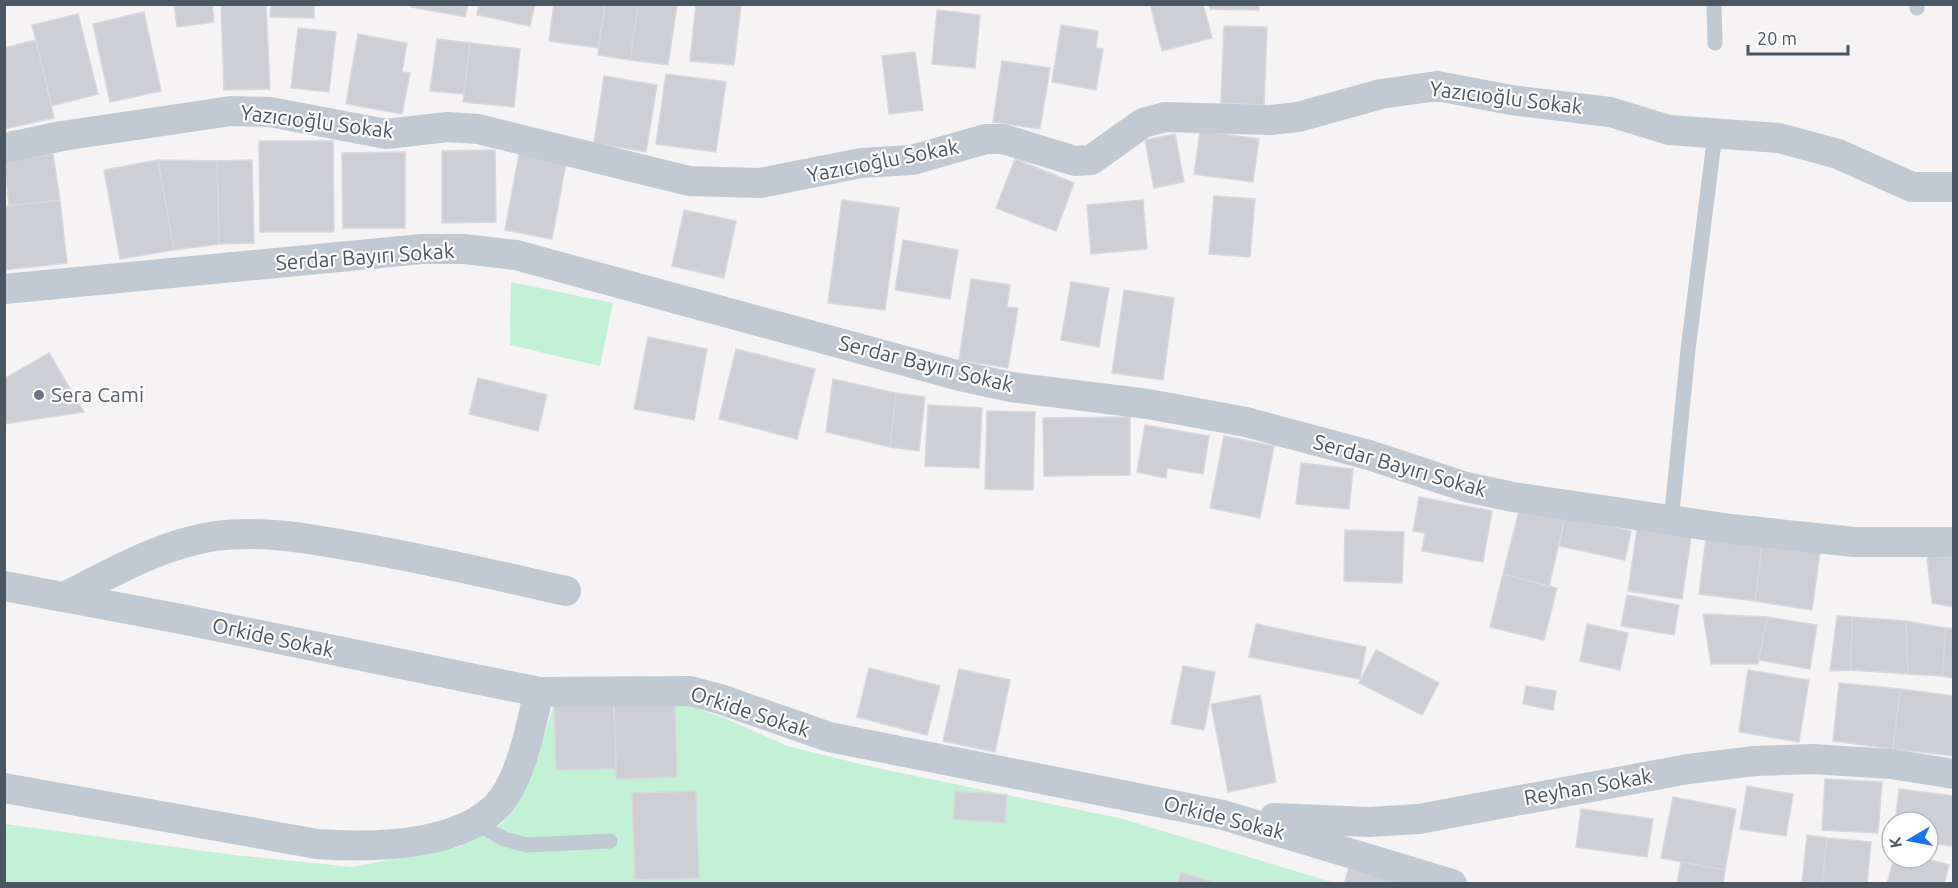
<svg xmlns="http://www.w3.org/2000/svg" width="1958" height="888" viewBox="0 0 1958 888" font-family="Ubuntu,sans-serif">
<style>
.green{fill:#c3f1d5}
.building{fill:#cdcfd5;stroke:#d7d9de;stroke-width:1.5}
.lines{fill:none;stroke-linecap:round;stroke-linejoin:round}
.service{stroke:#c1cad2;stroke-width:15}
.minor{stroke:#c1cad2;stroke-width:30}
.worship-dot{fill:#6b7280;stroke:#fff;stroke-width:2}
.labels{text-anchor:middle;stroke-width:4.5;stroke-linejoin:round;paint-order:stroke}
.street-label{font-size:21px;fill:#4a5661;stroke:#fff}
.worship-label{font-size:21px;fill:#5b616d;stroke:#fff;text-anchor:start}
</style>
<rect width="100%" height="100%" fill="#f5f3f3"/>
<path class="green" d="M 511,282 L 613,303 L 600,366 L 510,345 Z
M 675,701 L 722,717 L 787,746 L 877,768 L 1123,819 L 1335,883 L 5,884 L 5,824 L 234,855 L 352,867 L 459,847 L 503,823 L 537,758 L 554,704 Z"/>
<path class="building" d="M 174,4 L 212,4 L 214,22 L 177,27 Z
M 266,4 L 270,89 L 224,90 L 221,5 Z
M 271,4 L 314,4 L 314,18 L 270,17 Z
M 412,4 L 468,4 L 465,17 L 411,7 Z
M 479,4 L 535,4 L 530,26 L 477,15 Z
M 554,4 L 605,4 L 598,48 L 549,41 Z
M 605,4 L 638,4 L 630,60 L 598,55 Z
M 638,4 L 677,5 L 668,65 L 630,60 Z
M 696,4 L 741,4 L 734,65 L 690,61 Z
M 1150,4 L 1203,4 L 1212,38 L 1162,51 Z
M 1210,4 L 1259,4 L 1259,10 L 1210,9 Z
M 937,10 L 980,15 L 975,68 L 932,64 Z
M 144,12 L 161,91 L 110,102 L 93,24 Z
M 78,14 L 98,94 L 52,106 L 32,25 Z
M 1061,25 L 1098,31 L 1096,48 L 1103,49 L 1096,90 L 1052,82 Z
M 1224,26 L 1267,27 L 1264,105 L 1221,103 Z
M 298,28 L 336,32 L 329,92 L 291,88 Z
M 358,34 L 407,43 L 402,72 L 410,73 L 402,114 L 346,104 Z
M 437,39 L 470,43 L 464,94 L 430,91 Z
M 36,40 L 54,118 L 4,129 L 4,48 Z
M 470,43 L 520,49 L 514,107 L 463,102 Z
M 915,52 L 923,110 L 889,114 L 882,56 Z
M 1002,61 L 1050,68 L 1040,129 L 993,122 Z
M 666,74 L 726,82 L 716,152 L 656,144 Z
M 604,76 L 657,85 L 646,152 L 594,143 Z
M 1200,131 L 1259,139 L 1253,182 L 1194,174 Z
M 1175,134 L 1184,182 L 1154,188 L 1145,140 Z
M 259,141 L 333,141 L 334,232 L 260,232 Z
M 495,150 L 496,222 L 442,223 L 442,151 Z
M 405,152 L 405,228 L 343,228 L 342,153 Z
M 53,154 L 60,200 L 9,206 L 4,160 Z
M 519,154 L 566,163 L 552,239 L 505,230 Z
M 1015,159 L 1074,183 L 1056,231 L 996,208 Z
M 158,160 L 217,161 L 219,244 L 174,250 Z
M 158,160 L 174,250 L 120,259 L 104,170 Z
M 252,160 L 254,243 L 219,244 L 217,161 Z
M 1214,196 L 1255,199 L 1250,257 L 1209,254 Z
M 60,200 L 67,263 L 4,270 L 4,206 Z
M 842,200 L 899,208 L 885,310 L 828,303 Z
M 1143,200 L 1147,249 L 1091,254 L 1087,205 Z
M 684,210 L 736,221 L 724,278 L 672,266 Z
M 903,240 L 958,250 L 950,299 L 895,290 Z
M 971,279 L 1010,285 L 1007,307 L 1018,308 L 1008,368 L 959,360 Z
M 1071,282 L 1109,288 L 1099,347 L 1061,340 Z
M 1124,290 L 1174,298 L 1163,380 L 1112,373 Z
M 648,337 L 707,349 L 694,420 L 634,409 Z
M 736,349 L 815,369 L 797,439 L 719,419 Z
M 49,353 L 84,412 L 4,424 L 4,379 Z
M 478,378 L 547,395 L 538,431 L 469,414 Z
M 833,379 L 896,393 L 890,447 L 826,432 Z
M 896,393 L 925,397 L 919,451 L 890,447 Z
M 928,405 L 982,408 L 979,468 L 925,466 Z
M 987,411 L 1035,412 L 1033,490 L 985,489 Z
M 1130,417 L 1130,475 L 1044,476 L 1043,418 Z
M 1145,425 L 1209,436 L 1203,474 L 1167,468 L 1166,478 L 1137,472 Z
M 1224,436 L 1274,446 L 1260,518 L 1210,508 Z
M 1301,463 L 1353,469 L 1349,509 L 1296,504 Z
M 1419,497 L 1492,511 L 1483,562 L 1422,551 L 1425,533 L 1413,531 Z
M 1520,507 L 1565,517 L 1549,586 L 1503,574 Z
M 1565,517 L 1631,531 L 1625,560 L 1559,546 Z
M 1637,529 L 1691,537 L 1682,599 L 1628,591 Z
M 1345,530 L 1404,532 L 1402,583 L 1344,581 Z
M 1706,538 L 1762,545 L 1755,601 L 1699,594 Z
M 1762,545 L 1820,552 L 1812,610 L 1755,601 Z
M 1927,556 L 1954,558 L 1954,607 L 1932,603 Z
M 1503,574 L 1557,588 L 1544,640 L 1490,627 Z
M 1627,595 L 1679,605 L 1674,635 L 1621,626 Z
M 1703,614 L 1767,617 L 1758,664 L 1711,664 Z
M 1837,616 L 1852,617 L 1851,670 L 1830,671 Z
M 1767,617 L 1817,625 L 1810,669 L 1759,660 Z
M 1852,617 L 1906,621 L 1908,674 L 1851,670 Z
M 1906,621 L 1946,628 L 1942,676 L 1908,674 Z
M 1256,624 L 1366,647 L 1360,679 L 1249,657 Z
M 1587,624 L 1628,633 L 1620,670 L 1580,661 Z
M 1946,628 L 1954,629 L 1954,678 L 1942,676 Z
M 1376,650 L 1439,683 L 1422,715 L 1359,683 Z
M 1183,666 L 1215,672 L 1204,730 L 1171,724 Z
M 869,668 L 940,686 L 927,735 L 857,717 Z
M 959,669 L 1010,680 L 995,752 L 943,741 Z
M 1748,670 L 1809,680 L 1799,742 L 1739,732 Z
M 1839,683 L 1900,689 L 1893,749 L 1833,741 Z
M 1526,686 L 1556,691 L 1553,710 L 1523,704 Z
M 1900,689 L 1954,696 L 1954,756 L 1893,749 Z
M 1260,695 L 1276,782 L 1228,792 L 1211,704 Z
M 675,701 L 677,777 L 616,779 L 614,703 Z
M 614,703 L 616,769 L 556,770 L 554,704 Z
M 1825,779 L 1882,782 L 1878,833 L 1822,830 Z
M 1747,786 L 1793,794 L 1786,836 L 1740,829 Z
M 1899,789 L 1954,796 L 1952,846 L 1928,843 L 1928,822 L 1895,822 Z
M 696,791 L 699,878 L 635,880 L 632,793 Z
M 955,791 L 1007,795 L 1005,823 L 953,819 Z
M 1673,797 L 1736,809 L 1725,870 L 1661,858 Z
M 1581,809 L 1653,819 L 1647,857 L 1576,847 Z
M 1807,835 L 1827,838 L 1822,884 L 1802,884 Z
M 1827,838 L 1871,842 L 1867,884 L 1822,884 Z
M 1894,858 L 1923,858 L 1949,865 L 1944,884 L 1887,884 Z
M 1681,862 L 1725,870 L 1723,884 L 1677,884 Z
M 1349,867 L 1406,884 L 1344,884 Z
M 1181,872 L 1219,884 L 1177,884 Z"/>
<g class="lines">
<path class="service" d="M 1714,4 L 1715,43
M 1917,8 L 1917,4
M 1671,522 L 1688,350 L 1715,134
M 474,822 L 504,839 L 527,845 L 610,841"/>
<path class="minor" d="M 4,148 L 62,136 L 231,111 L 270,112 L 386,134 L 448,127 L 478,129 L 689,181 L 760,183 L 861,163 L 912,160 L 986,139 L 1003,139 L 1075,161 L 1091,160 L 1143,123 L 1165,117 L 1270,120 L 1298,117 L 1381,94 L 1437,86 L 1511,100 L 1610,112 L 1669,130 L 1779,138 L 1838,154 L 1912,187 L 1954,187
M 4,289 L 422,249 L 464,249 L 516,255 L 960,376 L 1011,387 L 1148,404 L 1246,422 L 1369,455 L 1466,487 L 1513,497 L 1731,529 L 1854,542 L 1954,542
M 4,586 L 181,619 L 539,692 L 690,691 L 720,699 L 829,737 L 1223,815 L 1452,884
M 64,597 C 112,573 161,544 215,536 C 261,530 306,538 351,546 C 423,558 495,575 566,591
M 4,788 L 317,844 C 374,848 478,848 509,789 C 525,759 531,724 539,692
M 1274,818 L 1369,822 L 1419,819 L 1688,769 L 1755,761 L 1812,759 L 1891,764 L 1954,774"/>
</g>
<circle class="worship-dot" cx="39" cy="395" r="6"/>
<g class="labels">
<g class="street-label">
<text transform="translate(1506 98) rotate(7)" y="7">Yazıcıoğlu Sokak</text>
<text transform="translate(317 122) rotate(7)" y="7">Yazıcıoğlu Sokak</text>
<text transform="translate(883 161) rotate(-11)" y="7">Yazıcıoğlu Sokak</text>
<text transform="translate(365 257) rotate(-4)" y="7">Serdar Bayırı Sokak</text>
<text transform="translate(926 364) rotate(14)" y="7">Serdar Bayırı Sokak</text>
<text transform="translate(1400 466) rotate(16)" y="7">Serdar Bayırı Sokak</text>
<text transform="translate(273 638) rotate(12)" y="7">Orkide Sokak</text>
<text transform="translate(750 712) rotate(18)" y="7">Orkide Sokak</text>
<text transform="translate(1588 787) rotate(-10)" y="7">Reyhan Sokak</text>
<text transform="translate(1224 818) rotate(14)" y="7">Orkide Sokak</text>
</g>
<g class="worship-label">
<text x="51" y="402">Sera Cami</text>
</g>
</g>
<rect width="1958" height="888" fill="none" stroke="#4a5661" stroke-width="12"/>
<g transform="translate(1910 840) rotate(260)"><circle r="28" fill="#ffffff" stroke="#b7bbc0" stroke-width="1.5"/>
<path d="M0-4.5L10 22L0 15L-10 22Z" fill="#1a73e8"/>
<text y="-9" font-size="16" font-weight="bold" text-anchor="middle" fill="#4a5661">K</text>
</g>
<path d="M1748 45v9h100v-9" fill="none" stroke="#4a5661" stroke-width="3"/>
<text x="1757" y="45" font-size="18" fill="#4a5661" stroke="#ffffff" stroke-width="4.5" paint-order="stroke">20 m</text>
</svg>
